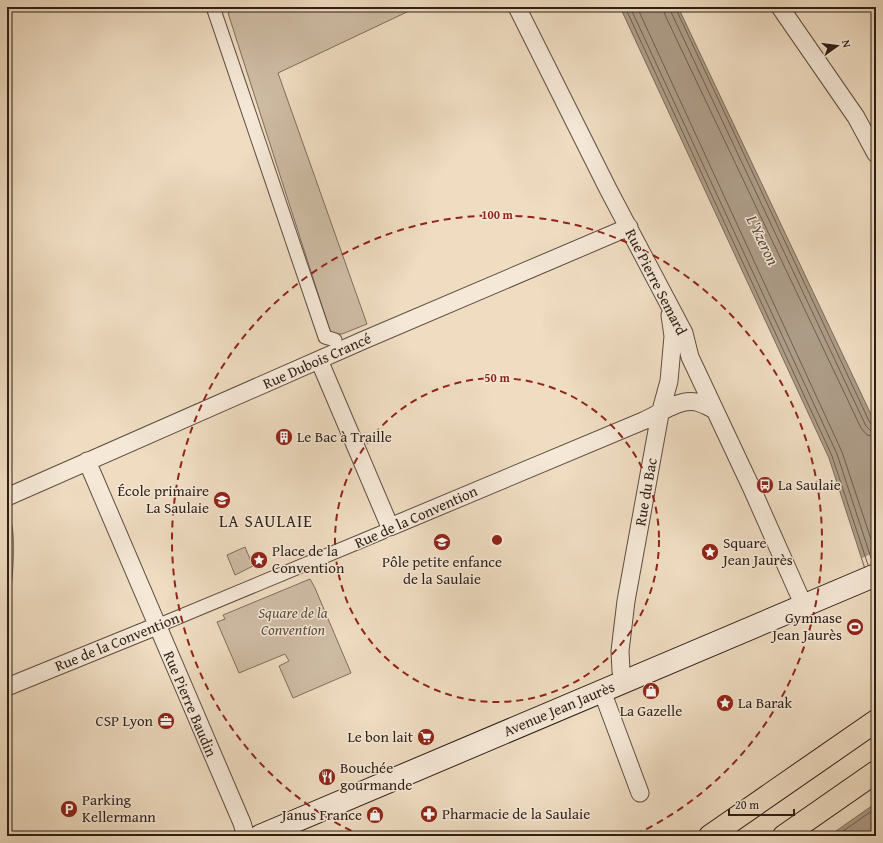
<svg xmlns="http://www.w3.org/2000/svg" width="883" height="843" viewBox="0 0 883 843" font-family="'Gentium Book Plus',serif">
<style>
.green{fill:#cebca4;stroke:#7e6e5c}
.water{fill:#ad9c87;stroke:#7a6a59}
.pier{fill:#efdcc1}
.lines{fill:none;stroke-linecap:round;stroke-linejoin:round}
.shore{stroke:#6e5e4e;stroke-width:1}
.pedestrian-casing{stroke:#5e4e40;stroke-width:15}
.minor-casing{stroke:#5e4e40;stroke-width:19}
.secondary-casing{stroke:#2e1f15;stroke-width:24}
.trunk-casing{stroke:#2e1f15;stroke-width:24}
.pedestrian{stroke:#f5e8d7;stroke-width:13}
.minor{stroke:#f5e8d7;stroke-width:17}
.secondary{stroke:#f5e8d7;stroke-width:22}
.trunk{stroke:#efdcc1;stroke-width:22}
.ring{fill:none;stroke:#8f2418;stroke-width:2;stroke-dasharray:7 5}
.labels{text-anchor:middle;stroke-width:3;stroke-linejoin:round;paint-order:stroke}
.street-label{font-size:15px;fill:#2e1f15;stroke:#f5e8d7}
.poi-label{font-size:15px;fill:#2e1f15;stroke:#f5e8d7;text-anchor:start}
.park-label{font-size:15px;font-style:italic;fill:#5e4e40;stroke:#f5e8d7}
.water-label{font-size:16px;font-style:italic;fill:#5a4b3d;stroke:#f5e8d7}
.quarter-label{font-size:17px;letter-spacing:1px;fill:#2e1f15;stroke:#f5e8d7}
.centre{fill:#8f2418;stroke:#f5e8d7;stroke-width:2}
.ring-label{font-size:12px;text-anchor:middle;font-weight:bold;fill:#8f2418;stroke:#f5e8d7;stroke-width:3;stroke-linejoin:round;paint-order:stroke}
</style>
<rect width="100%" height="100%" fill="#efdcc1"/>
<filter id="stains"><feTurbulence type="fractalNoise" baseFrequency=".005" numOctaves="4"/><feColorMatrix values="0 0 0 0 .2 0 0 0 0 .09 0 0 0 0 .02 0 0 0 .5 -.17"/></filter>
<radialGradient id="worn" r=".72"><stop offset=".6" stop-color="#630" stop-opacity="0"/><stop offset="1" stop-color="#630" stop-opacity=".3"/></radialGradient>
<path class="green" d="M 240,7 L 407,7 L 409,11 L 278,73 L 367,324 L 342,334 L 331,334 L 228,13 Z
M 9,516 C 19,536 10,598 7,623 L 7,517 Z
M 245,547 L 253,566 L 235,575 L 227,555 Z
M 310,579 L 315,588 L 351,673 L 293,698 L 279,666 L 289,661 L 285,654 L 239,673 L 217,622 L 225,619 L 223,615 Z"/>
<path class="water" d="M 620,7 L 678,7 L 876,425 L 876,596 L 864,566 L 829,458 Z
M 876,803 L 876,836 L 829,836 Z"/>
<path class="pier" d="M 876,552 L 876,594 L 875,594 L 862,558 Z"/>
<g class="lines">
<path class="shore" d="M 625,7 L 832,456 L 868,565
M 630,7 L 837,454 L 873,564
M 637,7 L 842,452 L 876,554
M 664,7 L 665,15 L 861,428 L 867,435 L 876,437
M 670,7 L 671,12 L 866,426 L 870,430 L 876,431
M 675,7 L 870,423 L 876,426
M 836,836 L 876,808"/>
<defs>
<path id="pedestrian" d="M 213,7 L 325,337 L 335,340
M 157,626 L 383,532 L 390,527"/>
<path id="minor" d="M 517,7 L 608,189 L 684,333 L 690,357 L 752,489 L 804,606
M 780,7 L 856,117 L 876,154
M 319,360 L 390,527 L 643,421 C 658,415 679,398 696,402 C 702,403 708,407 713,409
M 87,461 L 242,823 L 246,836
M 7,497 L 364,340 L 629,227
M 625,682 L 621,671 L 620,651 L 626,601 L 660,414 L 669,381 L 673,336 L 670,315
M 7,687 L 157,626
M 602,691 L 640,793"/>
<path id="secondary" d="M 260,836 L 876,575"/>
<path id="trunk" d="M 710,836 L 876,721
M 784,836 L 876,772"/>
</defs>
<use href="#pedestrian" class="pedestrian-casing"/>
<use href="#minor" class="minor-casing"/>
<use href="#secondary" class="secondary-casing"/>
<use href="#trunk" class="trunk-casing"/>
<use href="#pedestrian" class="pedestrian"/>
<use href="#minor" class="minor"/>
<use href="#secondary" class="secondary"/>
<use href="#trunk" class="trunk"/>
</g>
<g class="ring">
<circle cx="497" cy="540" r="162"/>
<path d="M362 836A325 325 0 1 1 632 836"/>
</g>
<defs>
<symbol id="building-disc" viewBox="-11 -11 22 22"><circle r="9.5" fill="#8f2418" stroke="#f5e8d7"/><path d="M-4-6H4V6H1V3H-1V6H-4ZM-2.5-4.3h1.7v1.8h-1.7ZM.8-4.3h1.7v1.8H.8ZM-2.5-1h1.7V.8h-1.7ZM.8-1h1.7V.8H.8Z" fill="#fff"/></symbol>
<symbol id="bus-disc" viewBox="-11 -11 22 22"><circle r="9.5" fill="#8f2418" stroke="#f5e8d7"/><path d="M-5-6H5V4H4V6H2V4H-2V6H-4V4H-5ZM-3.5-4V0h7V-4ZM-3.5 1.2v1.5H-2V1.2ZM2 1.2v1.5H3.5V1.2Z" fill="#fff"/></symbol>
<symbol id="school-disc" viewBox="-11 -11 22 22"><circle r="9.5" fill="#8f2418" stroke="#f5e8d7"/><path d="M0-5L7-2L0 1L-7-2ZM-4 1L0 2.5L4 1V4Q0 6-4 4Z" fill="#fff"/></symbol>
<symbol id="sight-disc" viewBox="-11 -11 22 22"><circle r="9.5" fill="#8f2418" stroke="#f5e8d7"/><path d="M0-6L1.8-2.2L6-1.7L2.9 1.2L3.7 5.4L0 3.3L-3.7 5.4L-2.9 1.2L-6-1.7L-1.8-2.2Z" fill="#fff"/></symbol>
<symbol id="stadium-disc" viewBox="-11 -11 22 22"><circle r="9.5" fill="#8f2418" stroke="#f5e8d7"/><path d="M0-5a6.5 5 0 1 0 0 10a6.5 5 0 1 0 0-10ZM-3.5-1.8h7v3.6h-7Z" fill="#fff"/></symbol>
<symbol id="shop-disc" viewBox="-11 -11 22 22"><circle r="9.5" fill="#8f2418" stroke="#f5e8d7"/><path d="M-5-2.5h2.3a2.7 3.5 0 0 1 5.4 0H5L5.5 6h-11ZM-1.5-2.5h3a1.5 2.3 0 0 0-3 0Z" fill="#fff"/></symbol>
<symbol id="office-disc" viewBox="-11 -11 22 22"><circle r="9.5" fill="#8f2418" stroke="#f5e8d7"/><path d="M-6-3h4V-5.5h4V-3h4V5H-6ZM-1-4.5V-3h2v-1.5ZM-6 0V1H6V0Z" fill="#fff"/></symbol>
<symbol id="supermarket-disc" viewBox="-11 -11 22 22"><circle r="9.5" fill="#8f2418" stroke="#f5e8d7"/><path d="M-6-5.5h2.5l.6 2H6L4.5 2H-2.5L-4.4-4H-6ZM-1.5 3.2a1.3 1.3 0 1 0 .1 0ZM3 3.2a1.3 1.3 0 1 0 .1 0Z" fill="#fff"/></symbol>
<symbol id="restaurant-disc" viewBox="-11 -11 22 22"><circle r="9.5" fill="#8f2418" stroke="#f5e8d7"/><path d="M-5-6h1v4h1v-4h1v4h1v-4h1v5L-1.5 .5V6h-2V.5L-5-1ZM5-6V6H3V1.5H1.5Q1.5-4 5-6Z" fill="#fff"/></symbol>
<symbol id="parking-disc" viewBox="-11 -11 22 22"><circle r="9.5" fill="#8f2418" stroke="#f5e8d7"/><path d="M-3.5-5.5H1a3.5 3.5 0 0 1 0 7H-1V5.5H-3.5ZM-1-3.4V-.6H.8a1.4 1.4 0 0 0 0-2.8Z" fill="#fff"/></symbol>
<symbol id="pharmacy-disc" viewBox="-11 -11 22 22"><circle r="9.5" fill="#8f2418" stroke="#f5e8d7"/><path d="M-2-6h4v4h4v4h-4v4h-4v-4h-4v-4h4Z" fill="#fff"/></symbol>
</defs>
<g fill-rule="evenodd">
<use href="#building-disc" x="274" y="427" width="20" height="20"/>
<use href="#bus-disc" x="755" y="475" width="20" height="20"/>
<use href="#school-disc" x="212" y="490" width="20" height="20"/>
<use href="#school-disc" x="432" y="532" width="20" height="20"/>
<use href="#sight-disc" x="700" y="542" width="20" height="20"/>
<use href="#sight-disc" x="249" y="550" width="20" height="20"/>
<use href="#stadium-disc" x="845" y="617" width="20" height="20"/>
<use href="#shop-disc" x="641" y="681" width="20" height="20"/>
<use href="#sight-disc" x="715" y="693" width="20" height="20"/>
<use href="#office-disc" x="156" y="711" width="20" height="20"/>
<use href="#supermarket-disc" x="416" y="727" width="20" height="20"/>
<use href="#restaurant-disc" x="317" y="767" width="20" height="20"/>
<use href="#parking-disc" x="59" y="799" width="20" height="20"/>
<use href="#pharmacy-disc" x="419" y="804" width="20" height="20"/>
<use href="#shop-disc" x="365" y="805" width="20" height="20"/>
</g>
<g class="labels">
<g class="street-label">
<text transform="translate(656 282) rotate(63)" y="5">Rue Pierre Semard</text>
<text transform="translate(317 361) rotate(-24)" y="5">Rue Dubois Crancé</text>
<text transform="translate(646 492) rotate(-80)" y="5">Rue du Bac</text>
<text transform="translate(416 517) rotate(-24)" y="5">Rue de la Convention</text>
<text transform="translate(117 642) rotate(-22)" y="5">Rue de la Convention</text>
<text transform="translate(190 704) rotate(67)" y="5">Rue Pierre Baudin</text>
<text transform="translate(559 709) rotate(-23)" y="5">Avenue Jean Jaurès</text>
</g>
<g class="poi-label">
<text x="297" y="442">Le Bac à Traille</text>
<text x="778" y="490">La Saulaie</text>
<text x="209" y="496" text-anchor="end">École primaire<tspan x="209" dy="17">La Saulaie</tspan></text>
<text x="723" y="548">Square<tspan x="723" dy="17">Jean Jaurès</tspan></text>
<text x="272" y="556">Place de la<tspan x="272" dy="17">Convention</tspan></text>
<text x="442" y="567" text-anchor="middle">Pôle petite enfance<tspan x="442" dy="17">de la Saulaie</tspan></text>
<text x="842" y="623" text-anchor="end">Gymnase<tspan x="842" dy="17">Jean Jaurès</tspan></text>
<text x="738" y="708">La Barak</text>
<text x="651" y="716" text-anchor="middle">La Gazelle</text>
<text x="153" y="726" text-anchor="end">CSP Lyon</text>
<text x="413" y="742" text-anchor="end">Le bon lait</text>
<text x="340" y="773">Bouchée<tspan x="340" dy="17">gourmande</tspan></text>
<text x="82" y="805">Parking<tspan x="82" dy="17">Kellermann</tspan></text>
<text x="442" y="819">Pharmacie de la Saulaie</text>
<text x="362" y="820" text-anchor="end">Janus France</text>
</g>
<g class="park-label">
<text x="293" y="618">Square de la<tspan x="293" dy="17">Convention</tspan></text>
</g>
<g class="water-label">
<text transform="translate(763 240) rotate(64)" y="6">L'Yzeron</text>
</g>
<g class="quarter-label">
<text x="266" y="527">LA SAULAIE</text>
</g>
</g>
<circle cx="497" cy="540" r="6" class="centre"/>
<g class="ring-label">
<text x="497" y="219">100 m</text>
<text x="497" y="382">50 m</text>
</g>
<rect width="883" height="843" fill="none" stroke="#efdcc1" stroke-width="24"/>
<rect x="8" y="8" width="867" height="827" fill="none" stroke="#2e1f15" stroke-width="2"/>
<rect x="12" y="12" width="859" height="819" fill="none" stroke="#2e1f15"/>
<g transform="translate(837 46) rotate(76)" stroke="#f5e8d7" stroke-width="3" paint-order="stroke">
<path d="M0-3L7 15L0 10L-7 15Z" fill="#2e1f15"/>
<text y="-6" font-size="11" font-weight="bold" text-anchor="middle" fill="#2e1f15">N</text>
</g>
<path d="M729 809v6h65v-6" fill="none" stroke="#2e1f15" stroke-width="2"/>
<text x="735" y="809" font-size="12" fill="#2e1f15" stroke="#f5e8d7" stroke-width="3" paint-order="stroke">20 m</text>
<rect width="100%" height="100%" filter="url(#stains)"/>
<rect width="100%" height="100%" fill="url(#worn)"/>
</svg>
